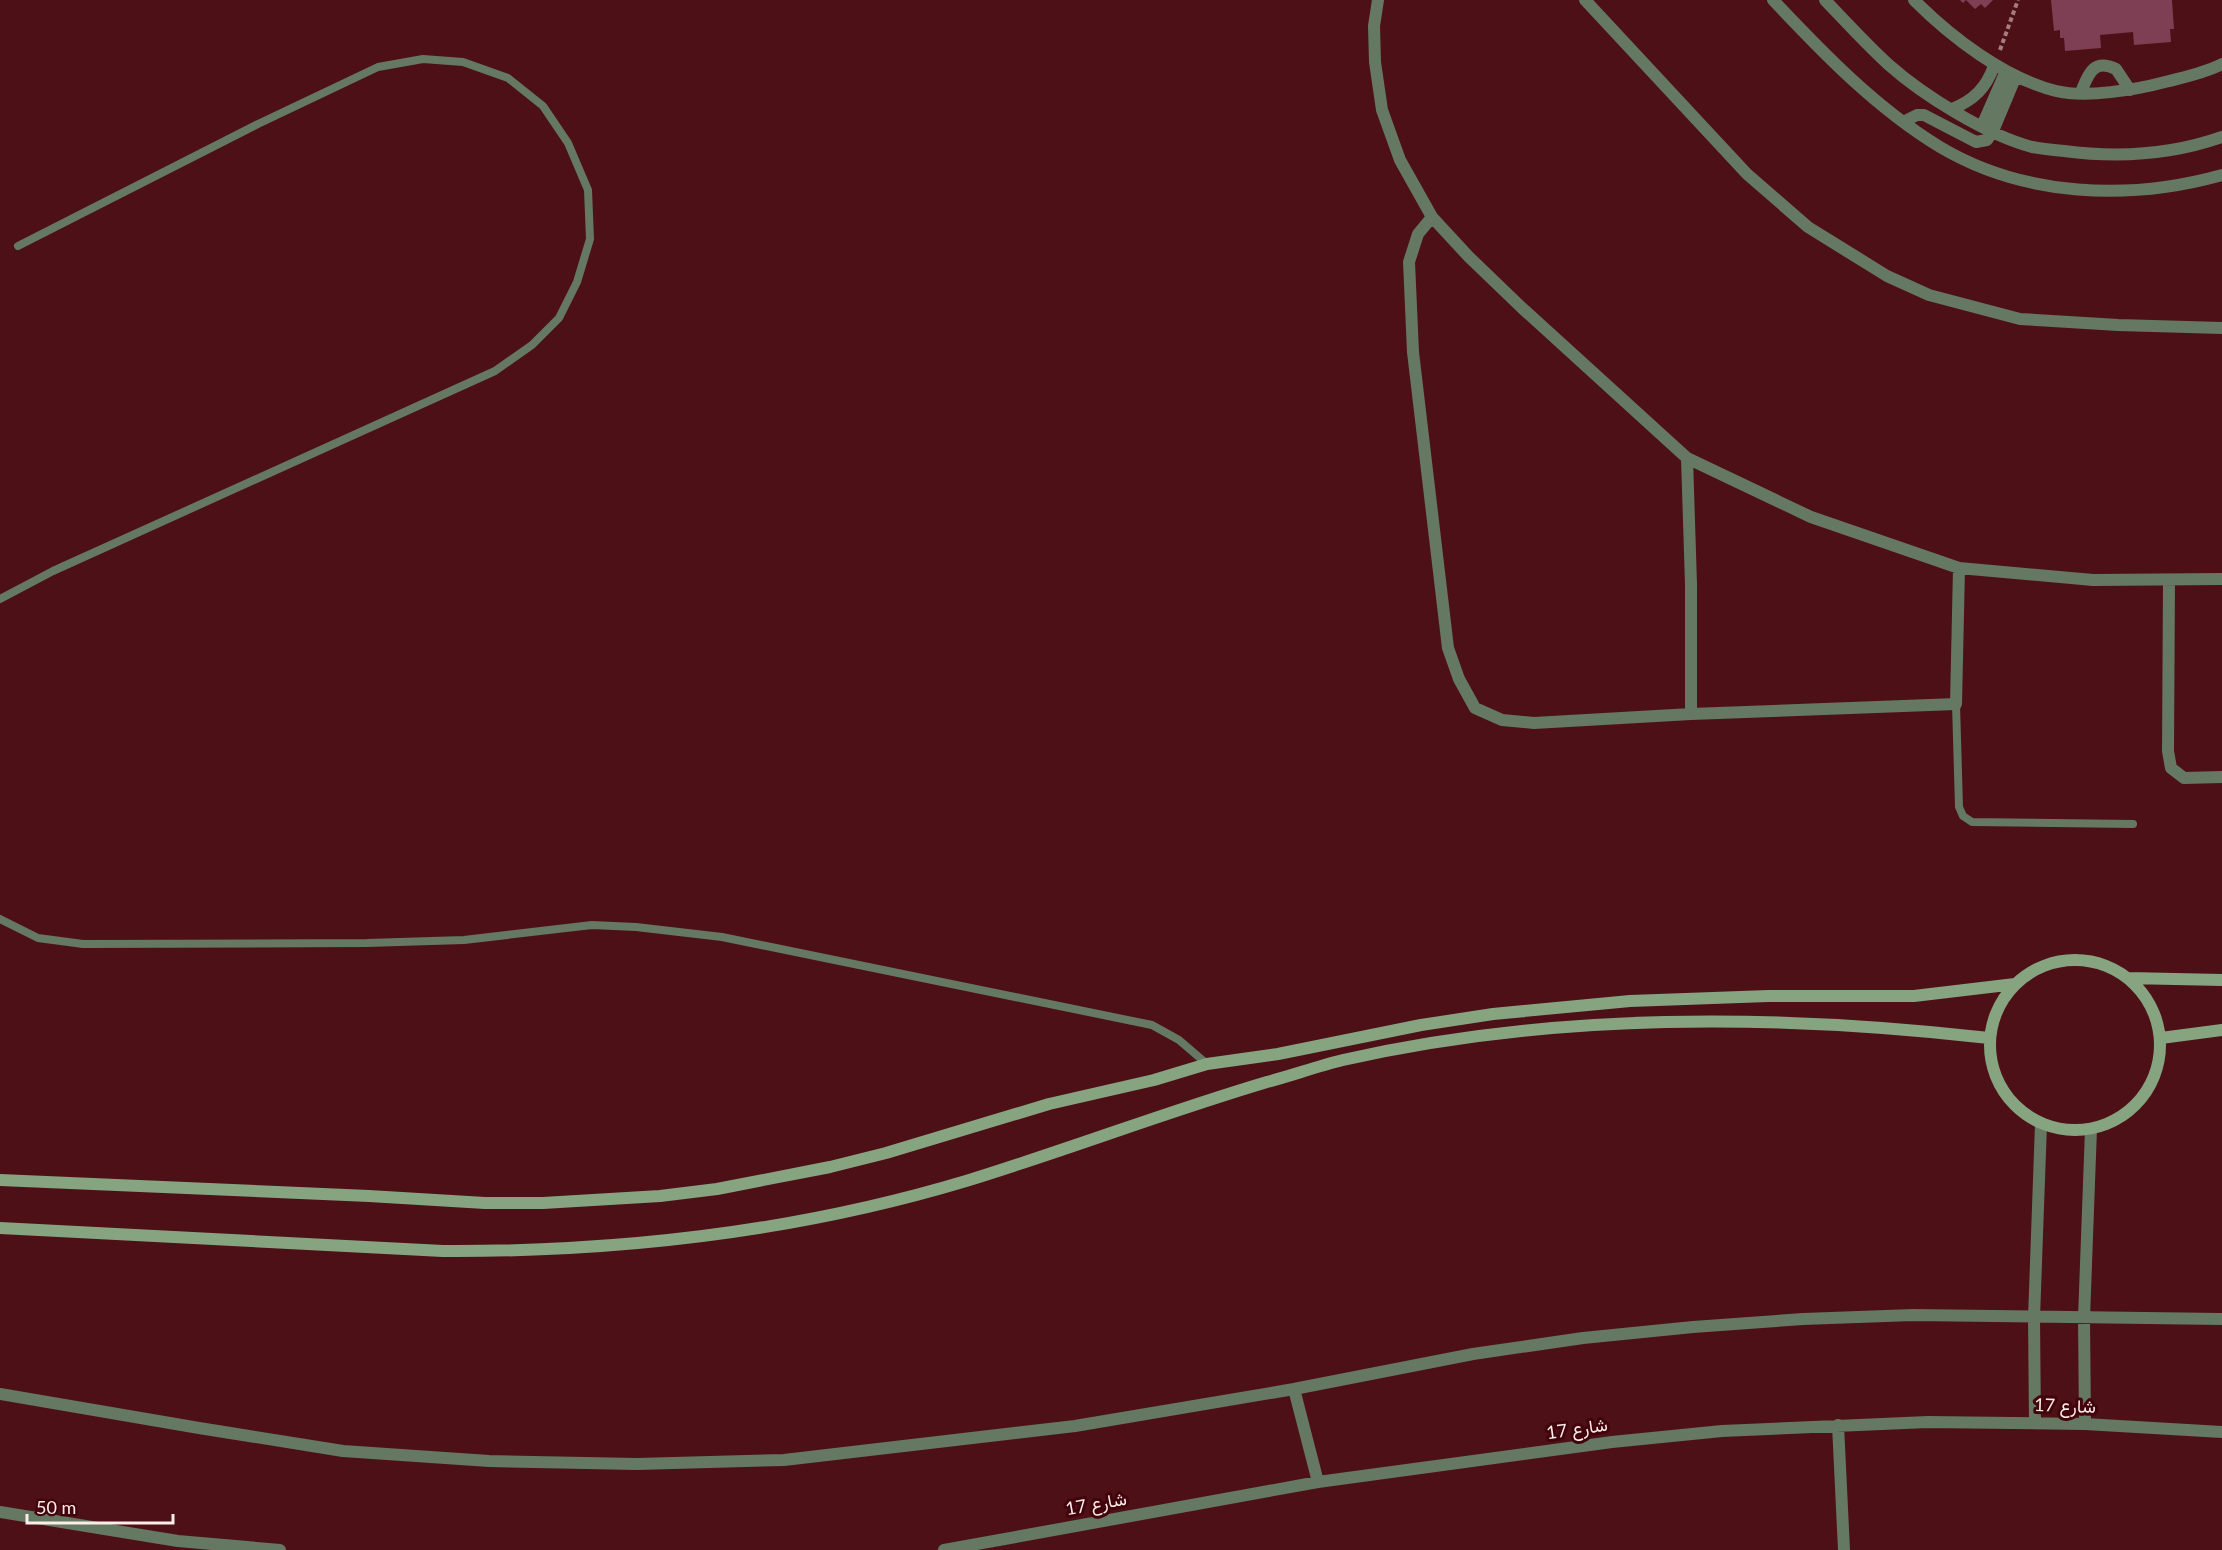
<svg xmlns="http://www.w3.org/2000/svg" width="2222" height="1550" viewBox="0 0 2222 1550" font-family="Lato,Vazirmatn,sans-serif">
<style>
.building{fill:#7e3e53}
.lines{fill:none;stroke-linecap:round;stroke-linejoin:round}
.path{stroke:#a47d80;stroke-width:4;stroke-dasharray:4.5 3;stroke-linecap:butt}
.lane{stroke:#657861;stroke-width:8}
.street{stroke:#657861;stroke-width:12}
.secondary{stroke:#86a480;stroke-width:12}
.labels{text-anchor:middle;stroke-width:6;stroke-linejoin:round;paint-order:stroke}
.street-label{font-size:18px;fill:#fceceb;stroke:#42040c}
</style>
<rect width="100%" height="100%" fill="#4d1016"/>
<path class="building" d="M 1960,0 L 1993,0 L 1985,8 L 1981,4 L 1975,9 L 1966,0 L 1963,3 Z
M 2051,0 L 2172,0 L 2174,29 L 2170,29 L 2171,42 L 2134,45 L 2133,32 L 2100,35 L 2101,48 L 2065,51 L 2064,38 L 2060,38 L 2060,30 L 2054,31 Z"/>
<g class="lines">
<path class="path" d="M 2000,50 L 2018,0"/>
<path class="lane" d="M 0,599 L 53,571 L 495,371 L 532,345 L 559,318 L 577,282 L 590,239 L 588,190 L 568,143 L 543,106 L 508,78 L 463,62 L 423,59 L 378,67 L 258,124 L 18,246
M 1956,704 L 1959,807 L 1963,816 L 1972,822 L 2133,824
M 0,919 L 38,938 L 83,944 L 367,943 L 464,940 L 592,925 L 636,927 L 722,937 L 1152,1025 L 1179,1040 L 1207,1064"/>
<path class="street" d="M 1378,0 L 1374,26 L 1375,62 L 1382,110 L 1400,160 L 1432,217 L 1469,257 L 1521,307 L 1687,458 L 1811,517 L 1959,568 L 2093,580 L 2222,579
M 1585,0 L 1747,174 L 1808,227 L 1887,276 L 1929,295 L 2020,319 L 2118,325 L 2222,328
M 1773,0 C 1824,54 1876,108 1940,147 C 2024,197 2129,201 2222,175
M 1825,0 C 1846,22 1867,45 1889,65 C 1924,96 1987,135 2032,147 C 2042,149 2053,150 2064,151 C 2117,158 2171,155 2222,137
M 1914,0 C 1951,37 2004,78 2056,91 C 2086,98 2135,90 2165,82 C 2184,77 2205,73 2222,64
M 2081,92 C 2088,75 2093,58 2116,69 L 2130,90
M 1952,109 C 1974,100 1986,88 1994,66
M 1903,122 L 1917,115 L 1924,115 L 1976,142 L 1987,140 L 1993,131 L 2016,76
M 1982,126 L 2006,71
M 1432,217 L 1418,234 L 1409,262 L 1413,352 L 1448,648 L 1459,679 L 1475,708 L 1502,720 L 1534,723 L 1691,714 L 1956,704 L 1959,568
M 1687,458 L 1691,584 L 1691,714
M 2169,581 L 2168,751 L 2171,768 L 2184,778 L 2222,777
M 1294,1389 L 1318,1482
M 0,1394 L 199,1428 L 343,1451 L 489,1461 L 637,1464 L 784,1460 L 1075,1426 L 1294,1389 L 1473,1354 L 1583,1338 L 1693,1327 L 1803,1319 L 1913,1315 L 2222,1319
M 2035,1423 L 2034,1318 L 2041,1124
M 2085,1424 L 2084,1318 L 2091,1129
M 1838,1425 L 1844,1550
M 0,1512 L 178,1541 L 280,1550
M 944,1550 L 1318,1482 L 1612,1442 L 1722,1431 L 1928,1422 L 2085,1424 L 2222,1432"/>
<path class="secondary" d="M1990 1045a85 85 0 1 1 170 0a85 85 0 1 1-170 0Z
M 2128,978 L 2222,980
M 2161,1038 L 2222,1030
M 0,1180 L 369,1196 L 485,1203 L 543,1203 L 660,1196 L 717,1189 L 830,1167 L 886,1153 L 1049,1104 L 1154,1080 L 1207,1064 L 1278,1054 L 1421,1025 L 1493,1014 L 1630,1001 L 1768,996 L 1914,996 L 2015,984
M 0,1228 L 443,1251 C 621,1252 796,1232 966,1181 C 1067,1150 1166,1112 1267,1082 C 1293,1075 1318,1066 1343,1060 C 1556,1012 1774,1014 1989,1038"/>
</g>
<g class="labels">
<g class="street-label">
<text transform="translate(2065 1406) rotate(2)" y="6">شارع 17</text>
<text transform="translate(1577 1429) rotate(-8)" y="6">شارع 17</text>
<text transform="translate(1096 1504) rotate(-10)" y="6">شارع 17</text>
</g>
</g>
<path d="M27 1514v9h146v-9" fill="none" stroke="#fceceb" stroke-width="3"/>
<text x="36" y="1514" font-size="18" fill="#fceceb" stroke="#42040c" stroke-width="4.5" paint-order="stroke">50 m</text>
</svg>
